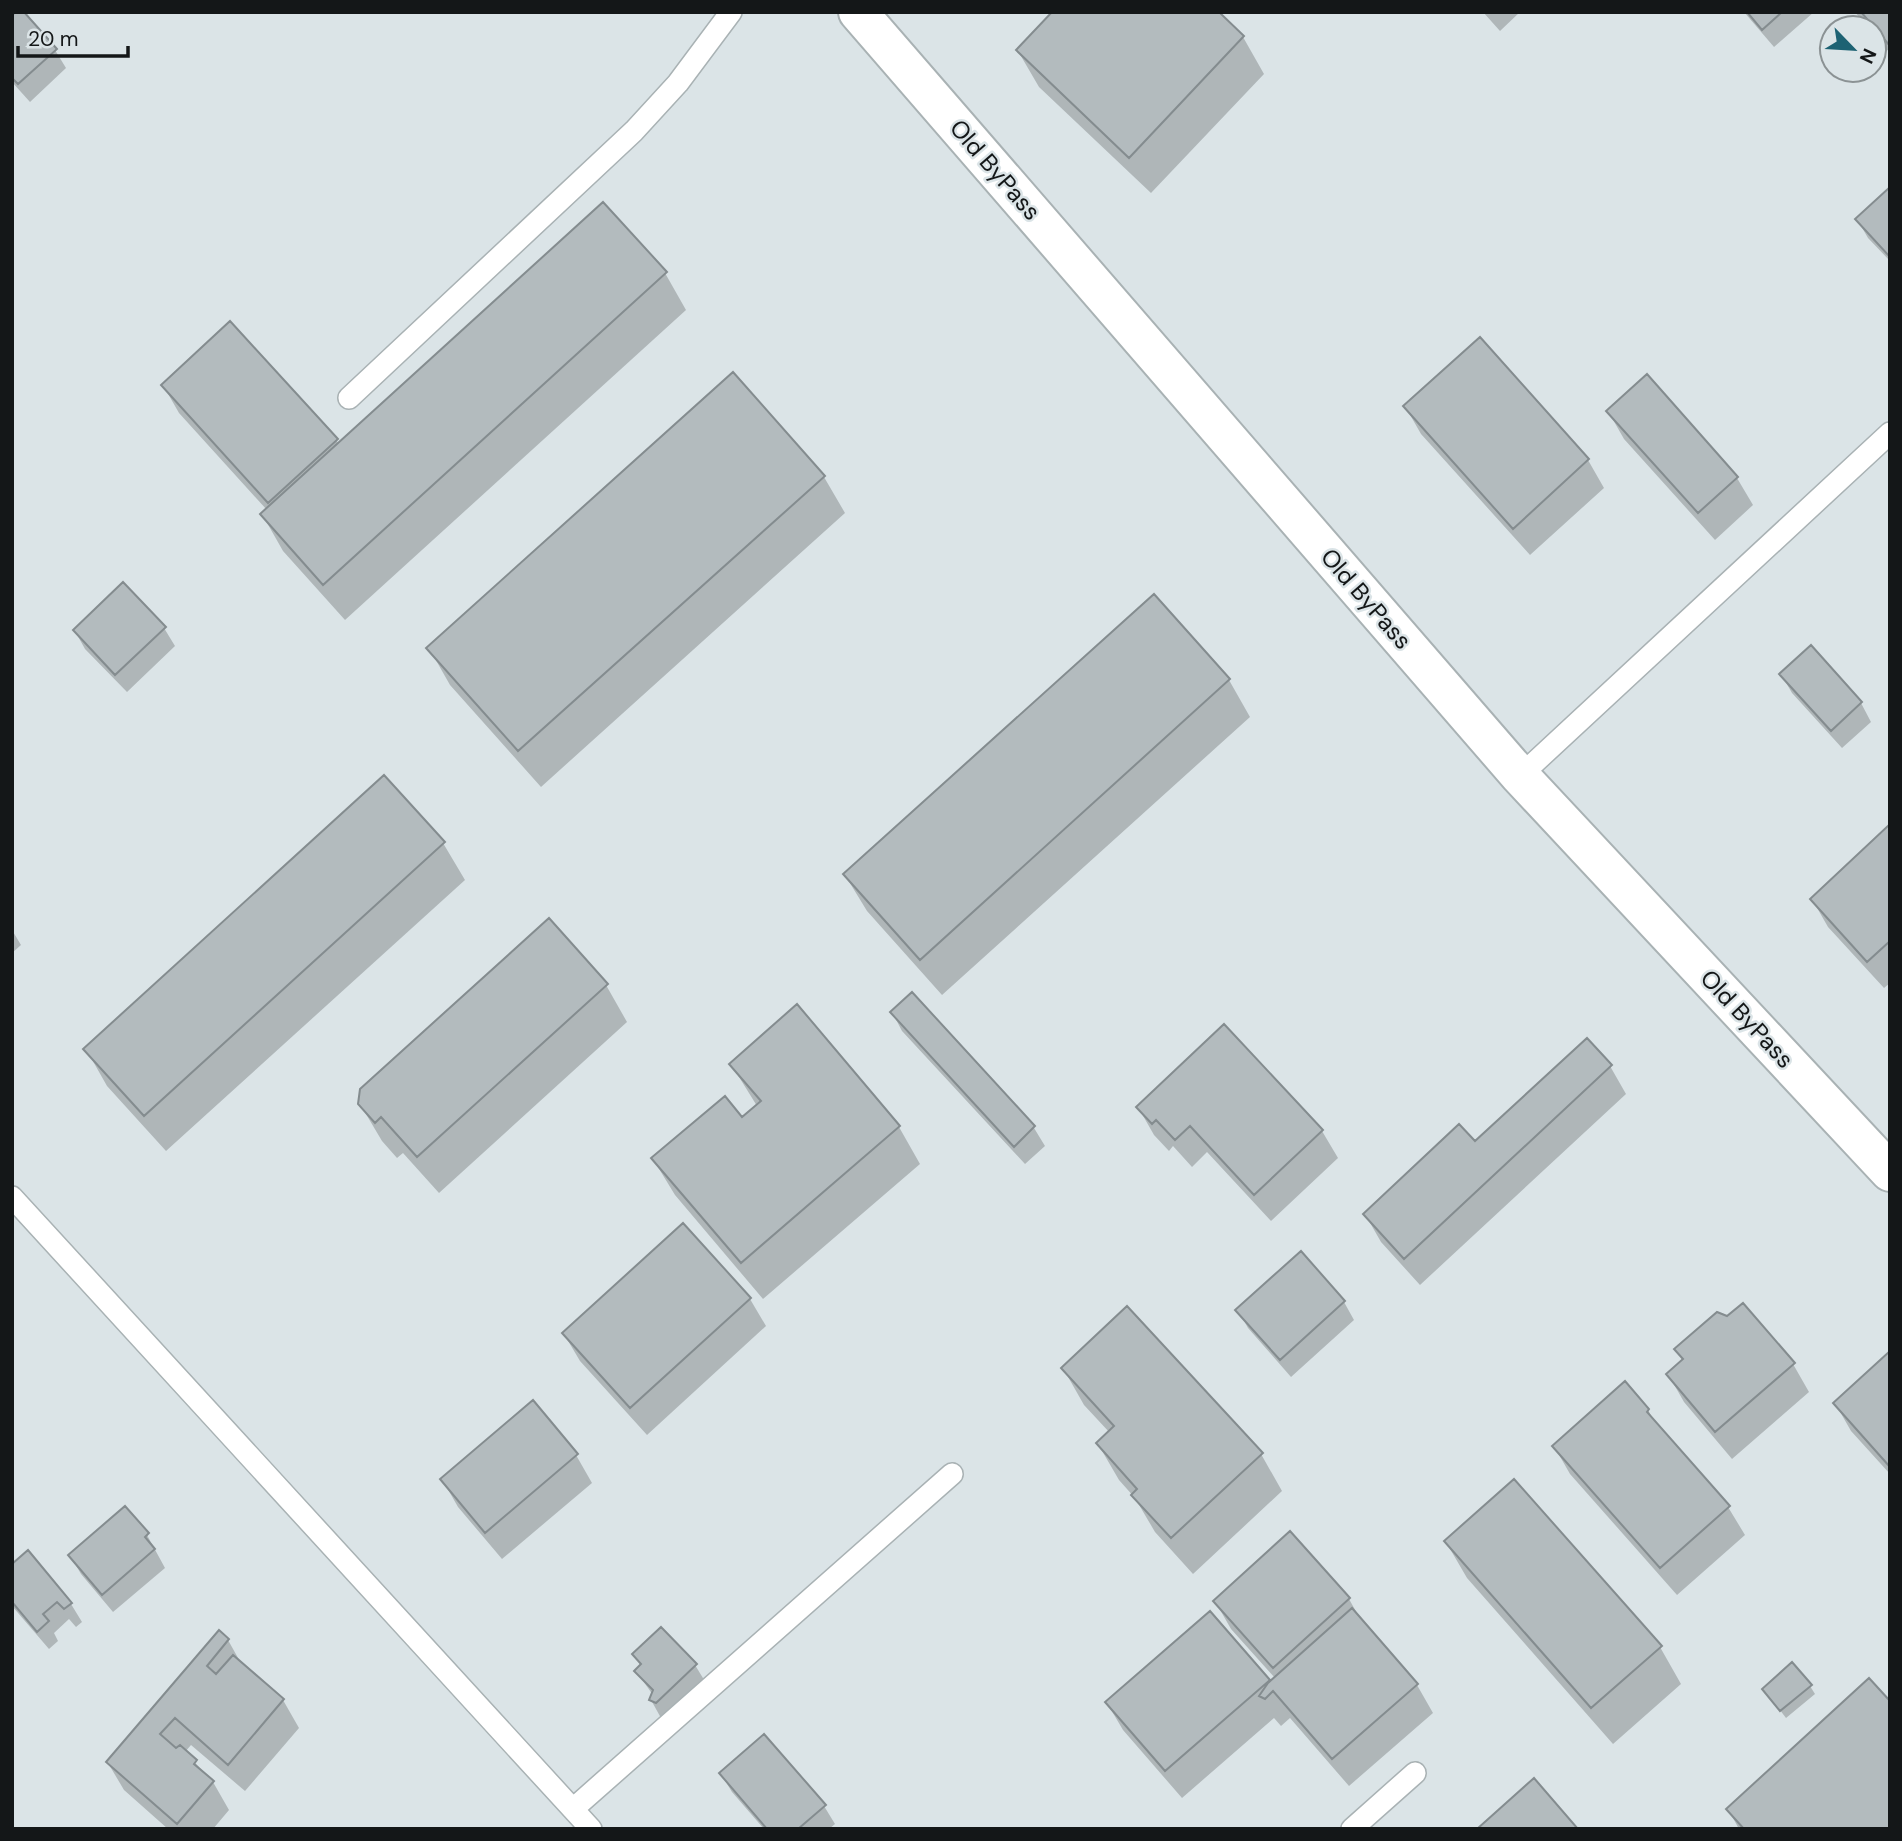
<svg xmlns="http://www.w3.org/2000/svg" width="1902" height="1841" viewBox="0 0 1902 1841" font-family="'DM Sans',sans-serif">
<style>
.shadow{fill:#0003}
.building{fill:#b3bbbe;stroke:#848c8f;stroke-width:2}
.lines{fill:none;stroke-linecap:round;stroke-linejoin:round}
.lane-casing{stroke:#a9b2b4;stroke-width:24}
.primary-casing{stroke:#a9b2b4;stroke-width:42}
.lane{stroke:#fff;stroke-width:21}
.primary{stroke:#fff;stroke-width:38}
.labels{text-anchor:middle;stroke-width:5;stroke-linejoin:round;paint-order:stroke}
.street-label{font-size:24px;fill:#141718;stroke:#dbe4e7}
</style>
<rect width="100%" height="100%" fill="#dbe4e7"/>
<path class="shadow" d="M 1483,12 L 1520,12 L 1500,31 Z
M 1744,12 L 1814,12 L 1774,47 Z
M 1855,12 L 1890,12 L 1890,53 L 1874,35 L 1874,28 L 1868,28 Z
M 12,18 L 55,50 L 66,68 L 30,102 L 12,82 Z
M 1243,37 L 1264,74 L 1151,193 L 1039,87 L 1018,51 Z
M 1890,190 L 1890,261 L 1868,238 L 1857,219 Z
M 665,273 L 686,310 L 345,620 L 283,551 L 262,514 L 267,510 L 179,413 L 163,385 L 336,440 L 339,444 Z
M 1479,339 L 1588,460 L 1604,488 L 1530,555 L 1421,434 L 1405,406 Z
M 1608,411 L 1737,478 L 1753,505 L 1715,540 L 1624,439 Z
M 824,477 L 845,513 L 541,787 L 450,685 L 429,648 Z
M 1154,596 L 1229,680 L 1250,717 L 942,995 L 867,911 L 845,875 Z
M 164,628 L 175,646 L 127,692 L 85,649 L 75,631 Z
M 1811,647 L 1861,703 L 1871,722 L 1842,748 L 1792,693 L 1781,674 Z
M 1890,827 L 1890,983 L 1884,988 L 1828,927 L 1812,899 Z
M 443,843 L 465,880 L 166,1151 L 107,1086 L 86,1049 Z
M 12,930 L 21,945 L 12,953 Z
M 606,985 L 627,1022 L 439,1193 L 403,1153 L 397,1158 L 382,1141 L 360,1104 Z
M 912,994 L 1034,1128 L 1045,1146 L 1025,1164 L 902,1031 L 892,1012 Z
M 731,1064 L 899,1127 L 920,1164 L 763,1299 L 675,1195 L 653,1159 L 742,1119 L 757,1106 Z
M 1610,1066 L 1626,1094 L 1420,1285 L 1381,1242 L 1365,1214 L 1475,1144 Z
M 1138,1107 L 1322,1131 L 1338,1158 L 1271,1221 L 1207,1152 L 1192,1167 L 1173,1146 L 1169,1151 L 1154,1135 Z
M 750,1299 L 766,1326 L 647,1435 L 580,1361 L 564,1334 Z
M 1344,1302 L 1354,1320 L 1291,1377 L 1248,1328 L 1238,1310 Z
M 1676,1349 L 1793,1364 L 1809,1392 L 1732,1459 L 1684,1402 L 1668,1374 L 1683,1361 Z
M 1890,1354 L 1890,1474 L 1851,1431 L 1835,1403 Z
M 1063,1368 L 1261,1454 L 1282,1491 L 1193,1574 L 1155,1532 L 1135,1498 L 1119,1480 L 1098,1444 L 1110,1433 L 1084,1405 Z
M 1648,1410 L 1657,1426 L 1728,1507 L 1745,1535 L 1677,1595 L 1570,1474 L 1554,1446 Z
M 576,1455 L 592,1483 L 502,1559 L 458,1507 L 442,1479 Z
M 1290,1534 L 1349,1599 L 1363,1624 L 1417,1685 L 1433,1713 L 1349,1786 L 1290,1718 L 1281,1726 L 1274,1718 L 1182,1798 L 1123,1730 L 1107,1703 L 1210,1613 L 1270,1683 L 1275,1678 L 1231,1629 L 1215,1601 Z
M 147,1535 L 165,1568 L 113,1612 L 81,1574 L 70,1555 Z
M 1446,1542 L 1660,1647 L 1681,1684 L 1613,1744 L 1467,1578 Z
M 28,1553 L 71,1604 L 82,1622 L 76,1627 L 69,1619 L 54,1633 L 58,1641 L 49,1649 L 12,1606 L 12,1566 Z
M 228,1640 L 242,1665 L 283,1700 L 299,1728 L 245,1791 L 191,1745 L 185,1752 L 213,1782 L 229,1810 L 213,1829 L 168,1829 L 124,1790 L 108,1763 Z
M 634,1654 L 695,1665 L 706,1683 L 661,1718 L 651,1700 L 653,1695 L 636,1671 L 641,1666 Z
M 1810,1686 L 1815,1694 L 1786,1718 L 1764,1689 Z
M 721,1774 L 824,1806 L 835,1824 L 829,1829 L 764,1829 L 732,1792 Z
M 1728,1809 L 1890,1829 L 1739,1829 Z"/>
<path class="building" d="M 16,12 L 24,12 L 57,49 L 18,84 L 12,78 L 12,15 Z
M 1052,12 L 1219,12 L 1244,36 L 1129,158 L 1016,50 Z
M 1747,12 L 1782,12 L 1762,30 Z
M 1861,12 L 1890,12 L 1890,46 Z
M 1890,187 L 1890,257 L 1855,219 Z
M 603,202 L 667,272 L 323,585 L 260,514 Z
M 230,321 L 338,439 L 268,503 L 161,385 Z
M 1480,337 L 1589,459 L 1513,529 L 1403,406 Z
M 733,372 L 825,476 L 518,751 L 426,648 Z
M 1647,374 L 1738,477 L 1698,513 L 1606,411 Z
M 123,582 L 166,627 L 115,675 L 73,630 Z
M 1154,594 L 1230,679 L 920,960 L 843,874 Z
M 1811,645 L 1862,702 L 1831,731 L 1779,674 Z
M 384,775 L 445,842 L 144,1116 L 83,1049 Z
M 1890,824 L 1890,941 L 1867,962 L 1810,899 Z
M 549,918 L 608,984 L 417,1157 L 381,1117 L 375,1123 L 358,1104 L 360,1089 Z
M 912,992 L 1035,1126 L 1014,1147 L 890,1012 Z
M 797,1004 L 900,1126 L 741,1263 L 651,1158 L 725,1096 L 742,1117 L 761,1101 L 729,1064 Z
M 1224,1024 L 1323,1130 L 1254,1195 L 1190,1126 L 1175,1140 L 1156,1120 L 1152,1124 L 1136,1107 Z
M 1587,1038 L 1612,1065 L 1404,1259 L 1363,1214 L 1459,1124 L 1475,1141 Z
M 683,1223 L 751,1298 L 630,1408 L 562,1333 Z
M 1301,1251 L 1345,1301 L 1280,1360 L 1235,1310 Z
M 1743,1303 L 1795,1363 L 1715,1432 L 1666,1374 L 1683,1359 L 1674,1349 L 1717,1312 L 1727,1316 Z
M 1127,1306 L 1263,1453 L 1171,1538 L 1131,1495 L 1137,1489 L 1096,1443 L 1114,1426 L 1061,1368 Z
M 1890,1351 L 1890,1467 L 1833,1403 Z
M 1625,1381 L 1649,1409 L 1647,1412 L 1730,1506 L 1660,1568 L 1552,1446 Z
M 533,1400 L 578,1454 L 485,1533 L 440,1479 Z
M 1514,1479 L 1662,1646 L 1591,1708 L 1444,1541 Z
M 125,1506 L 149,1533 L 145,1537 L 155,1549 L 102,1595 L 68,1555 Z
M 1290,1531 L 1350,1598 L 1273,1668 L 1213,1601 Z
M 28,1550 L 72,1603 L 64,1609 L 57,1602 L 43,1614 L 49,1621 L 37,1632 L 12,1602 L 12,1564 Z
M 1352,1608 L 1418,1684 L 1332,1759 L 1273,1691 L 1265,1699 L 1259,1696 L 1268,1683 Z
M 1210,1611 L 1270,1680 L 1165,1771 L 1105,1702 Z
M 661,1627 L 697,1664 L 656,1703 L 649,1700 L 653,1690 L 634,1671 L 641,1664 L 632,1654 Z
M 219,1630 L 229,1639 L 207,1666 L 216,1674 L 233,1655 L 284,1699 L 228,1765 L 175,1718 L 160,1734 L 176,1748 L 180,1745 L 197,1760 L 194,1764 L 214,1781 L 177,1824 L 106,1762 Z
M 1792,1662 L 1812,1685 L 1780,1711 L 1762,1689 Z
M 1869,1678 L 1890,1701 L 1890,1829 L 1744,1829 L 1726,1809 Z
M 764,1734 L 826,1805 L 798,1829 L 767,1829 L 719,1773 Z
M 1534,1778 L 1578,1829 L 1477,1829 Z"/>
<g class="lines">
<defs>
<path id="lane" d="M 349,398 L 634,131 L 678,83 L 731,12
M 1520,776 L 1890,433
M 12,1197 L 591,1829
M 573,1809 L 952,1474
M 1352,1829 L 1415,1773"/>
<path id="primary" d="M 858,12 L 1520,776 L 1890,1172"/>
</defs>
<use href="#lane" class="lane-casing"/>
<use href="#primary" class="primary-casing"/>
<use href="#lane" class="lane"/>
<use href="#primary" class="primary"/>
</g>
<g class="labels">
<g class="street-label">
<text transform="translate(995 170) rotate(49)" y="8">Old ByPass</text>
<text transform="translate(1366 599) rotate(49)" y="8">Old ByPass</text>
<text transform="translate(1747 1019) rotate(47)" y="8">Old ByPass</text>
</g>
</g>
<rect width="1902" height="1841" fill="none" stroke="#141718" stroke-width="28"/>
<g transform="translate(1853 49) rotate(115)"><circle r="33" fill="#dbe4e7" stroke="#8b9294" stroke-width="2"/>
<path d="M0-5L12 26L0 18L-12 26Z" fill="#1d6273"/>
<text y="-10" font-size="19" font-weight="bold" text-anchor="middle" fill="#141718">N</text>
</g>
<path d="M18 46v10h110v-10" fill="none" stroke="#141718" stroke-width="3.5"/>
<text x="28" y="46" font-size="21" fill="#141718" stroke="#dbe4e7" stroke-width="5" paint-order="stroke">20 m</text>
</svg>
